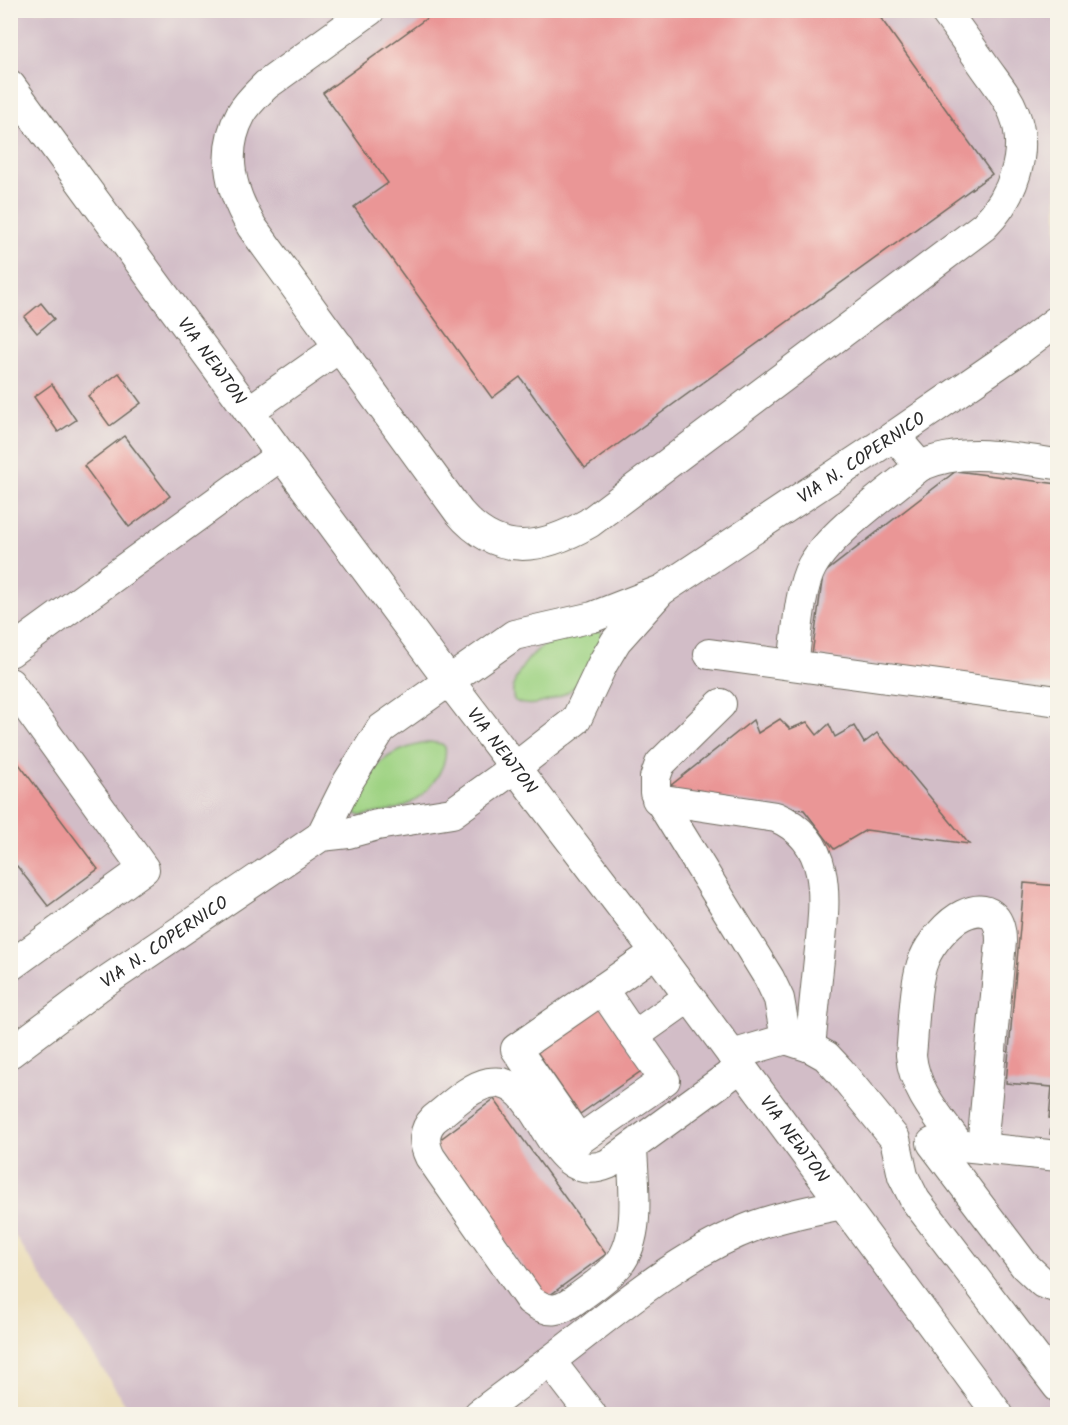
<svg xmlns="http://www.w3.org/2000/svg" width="1068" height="1425" viewBox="0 0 1068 1425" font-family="Kalam,sans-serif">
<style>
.industrial{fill:#d2bdc7}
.green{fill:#9fd383;stroke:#657f57;stroke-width:1.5}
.building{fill:#ea9696}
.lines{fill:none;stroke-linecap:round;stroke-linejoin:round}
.minor-casing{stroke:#6f6a5e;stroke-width:32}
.minor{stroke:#fff;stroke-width:30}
.labels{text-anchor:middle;stroke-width:5;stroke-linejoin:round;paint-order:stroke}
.street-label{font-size:18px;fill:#2b2b2b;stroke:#f7f3e8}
</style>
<rect width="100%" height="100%" fill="#f7f3e8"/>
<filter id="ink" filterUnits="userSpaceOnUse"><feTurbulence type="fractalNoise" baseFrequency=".0167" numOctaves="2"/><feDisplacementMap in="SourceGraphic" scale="12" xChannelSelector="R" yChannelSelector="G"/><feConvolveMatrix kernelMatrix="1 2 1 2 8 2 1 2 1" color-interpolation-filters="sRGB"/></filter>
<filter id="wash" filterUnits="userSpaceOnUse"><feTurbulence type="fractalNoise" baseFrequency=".008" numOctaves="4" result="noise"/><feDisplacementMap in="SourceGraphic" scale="24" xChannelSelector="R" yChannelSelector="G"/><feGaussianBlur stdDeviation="1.35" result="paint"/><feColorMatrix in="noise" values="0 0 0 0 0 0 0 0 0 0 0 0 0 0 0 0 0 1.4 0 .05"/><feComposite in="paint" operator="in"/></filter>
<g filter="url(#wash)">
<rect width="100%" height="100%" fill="#ecdfbd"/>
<path class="industrial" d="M 10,11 L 1057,11 L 1057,1414 L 132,1414 L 11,1230 Z"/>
<path class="green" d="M 597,630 L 604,635 C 597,650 590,666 581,680 C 570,696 530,712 514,700 C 507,679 533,649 552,641 C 565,635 582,633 597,630 Z
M 430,742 L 442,744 L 445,747 C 449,768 425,797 407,805 C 393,812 374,813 360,816 L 355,813 L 352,803 C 374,764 384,751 430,742 Z"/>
<g id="blocks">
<path class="building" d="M 438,10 L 875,10 L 992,174 L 585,468 L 520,377 L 492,398 L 354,207 L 388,183 L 323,93 Z
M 41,303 L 54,319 L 37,333 L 24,317 Z
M 119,373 L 141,403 L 110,426 L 88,396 Z
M 52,384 L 76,420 L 58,432 L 34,397 Z
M 124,436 L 170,496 L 129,527 L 84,466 Z
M 956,471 L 1058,484 L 1058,686 L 812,655 L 823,574 Z
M 780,719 L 790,729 L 807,722 L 817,735 L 829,724 L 835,737 L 854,726 L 864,743 L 877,733 L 969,844 L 866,830 L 834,849 L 804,810 L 665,790 L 753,720 L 758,733 Z
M 10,752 L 98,869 L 48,906 L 17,866 L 10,871 Z
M 1024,883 L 1058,886 L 1058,1135 L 1050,1134 L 1052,1118 L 1049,1118 L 1052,1087 L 1006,1083 Z
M 599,1004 L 644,1069 L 580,1114 L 535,1049 Z
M 494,1099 L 606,1254 L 546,1298 L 434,1144 Z"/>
</g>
</g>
<g filter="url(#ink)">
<use href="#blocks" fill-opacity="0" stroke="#6f6a5e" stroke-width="1.5"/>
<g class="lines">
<defs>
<g id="minor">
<path d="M 370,10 L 266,85 C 257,94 247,103 241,114 C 220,152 231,192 252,227 L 459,512 C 498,558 542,550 589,523 L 984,226 C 1012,198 1030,152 1014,113 C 1008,97 997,84 987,70 C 973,50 959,30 944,10"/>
<path id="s1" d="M 10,85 L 281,455 L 449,681 L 656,952 L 998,1414"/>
<path d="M 249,411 L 340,347"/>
<path d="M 920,466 C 964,446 1011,458 1058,464"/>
<path d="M 10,652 L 281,455"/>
<path d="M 709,654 L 1058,701"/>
<path d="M 793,665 C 797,638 799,589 812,566 C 832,531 888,493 920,466 L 894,436"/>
<path d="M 10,683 L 144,869 L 10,966"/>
<path d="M 721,704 L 660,764 L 655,778 L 655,793 L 769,978 L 779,999 L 786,1039"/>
<path d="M 657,799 L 776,817 C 836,842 824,907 819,959 C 816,988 813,1017 810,1047"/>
<path id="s2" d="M 321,836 L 348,782 L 381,729 L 514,635 L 593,617 L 662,590 L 894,436 L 1016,352 L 1058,320"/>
<path d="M 656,952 L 516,1049 L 579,1140 L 665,1080 L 634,1036 L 689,997"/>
<path d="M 602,989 L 634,1036"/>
<path id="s3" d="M 10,1053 L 102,984 L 321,836 L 348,833 L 377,825 L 452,813 L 516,767 L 576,720 L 603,663 L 616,641 L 658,594"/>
<path d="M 732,1055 L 786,1039 L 810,1047 L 826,1056 L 840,1071 L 895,1139 L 903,1176 L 915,1200 L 1058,1387"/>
<path d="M 932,1143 L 1025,1266 L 1043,1283 L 1058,1288"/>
<path d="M 960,1146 C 940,1118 914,1091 911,1055 C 914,1030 914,981 924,959 C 930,944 948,922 963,915 C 988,903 1001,917 1001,941 L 982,1148"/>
<path d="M 962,1146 L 1058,1156"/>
<path d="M 632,1147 C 633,1182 642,1235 619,1264 C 608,1277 593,1287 579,1297 C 561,1311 550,1315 530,1300 L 430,1157 C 423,1143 423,1130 434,1119 C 450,1107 469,1087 489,1083 C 544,1073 545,1190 608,1164 L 741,1067"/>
<path d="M 550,1361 C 616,1311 679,1254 757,1225 C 785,1215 814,1210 842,1204"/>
<path d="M 479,1414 L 550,1361 L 591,1414"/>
</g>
</defs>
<use href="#minor" class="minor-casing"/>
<use href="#minor" class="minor"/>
</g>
</g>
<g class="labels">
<g class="street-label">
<text dy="6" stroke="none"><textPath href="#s1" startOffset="342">VIA NEWTON</textPath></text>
<text dy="6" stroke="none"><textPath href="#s2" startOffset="680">VIA N. COPERNICO</textPath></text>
<text dy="6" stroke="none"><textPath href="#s1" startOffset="828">VIA NEWTON</textPath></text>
<text dy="6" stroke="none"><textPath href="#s3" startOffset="190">VIA N. COPERNICO</textPath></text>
<text dy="6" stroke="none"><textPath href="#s1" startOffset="1314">VIA NEWTON</textPath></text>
</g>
</g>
<rect width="1068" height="1425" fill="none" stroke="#f7f3e8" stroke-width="36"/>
</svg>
